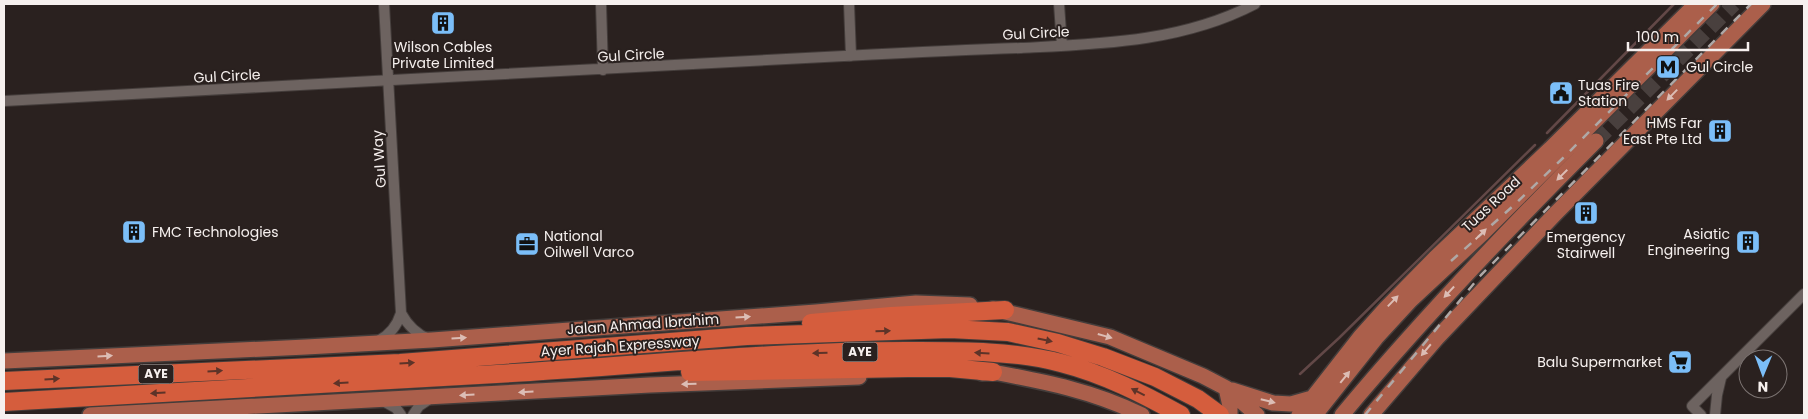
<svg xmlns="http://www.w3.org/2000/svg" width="1808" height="419" viewBox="0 0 1808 419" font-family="Poppins,sans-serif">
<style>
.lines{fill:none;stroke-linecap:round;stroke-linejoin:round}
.stream{stroke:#624847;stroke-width:2.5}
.primary-tunnel{stroke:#49403e;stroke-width:15;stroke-dasharray:15 8;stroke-linecap:butt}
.minor-casing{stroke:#443d3b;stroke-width:12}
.primary-casing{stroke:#443d3b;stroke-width:18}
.motorway-casing{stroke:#443d3b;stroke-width:20}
.minor{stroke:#6d6360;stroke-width:10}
.primary{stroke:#ab5f4b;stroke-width:15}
.motorway{stroke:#d55d3d;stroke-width:18}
.rail{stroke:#afa8a6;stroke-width:2.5;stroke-dasharray:9 9;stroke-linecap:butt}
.oneway{fill:#dcbdb5}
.oneway2{fill:#5d3328}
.labels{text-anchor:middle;stroke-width:4;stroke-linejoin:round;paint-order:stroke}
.shield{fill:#2a211f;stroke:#b9b2b0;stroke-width:1}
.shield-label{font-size:12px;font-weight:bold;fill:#f6f0ee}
.street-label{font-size:14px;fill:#f6f0ee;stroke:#2a211f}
.poi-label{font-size:14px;fill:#f6f0ee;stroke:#2a211f;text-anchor:start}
</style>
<rect width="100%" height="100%" fill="#2a211f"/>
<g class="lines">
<path class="stream" d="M 1547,133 L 1674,4
M 1300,374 L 1339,338 L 1535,145"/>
<path class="primary-tunnel" d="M 1596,141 L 1734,4"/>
<defs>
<path id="minor" d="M 601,4 L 603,70
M 849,4 L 851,56
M 1059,4 L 1062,46
M 4,101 C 284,84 564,72 844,56 C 903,53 962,50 1021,48 C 1101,44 1182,42 1255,4
M 401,313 C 408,326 416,334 429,339
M 378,341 C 390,335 397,326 401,313 L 384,4
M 383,401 L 396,408 L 401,415
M 413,415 L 419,406 L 431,398
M 1701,415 L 1692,406 L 1804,294
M 1715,415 L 1717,395 L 1721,378"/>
<path id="primary" d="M 993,309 L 1110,337 L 1203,376 L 1226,388 L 1257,415
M 4,361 L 306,347 L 432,340 L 816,312 L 916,303 L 970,305
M 982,373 L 993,372 C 1046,382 1093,391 1142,415
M 1226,388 L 1230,406 L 1230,415
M 1232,390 L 1273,403 L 1291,404 L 1312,398
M 90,415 L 650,385 L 859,377
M 1299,415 L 1360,337 L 1386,308 L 1435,258 L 1550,149 L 1696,4
M 1315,415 L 1376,338 L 1411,300 L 1483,233 L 1712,4
M 1342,415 C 1422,319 1508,229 1596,141
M 1371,415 L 1437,338 L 1556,213 L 1763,4"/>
<path id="motorway" d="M 811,323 L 891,316 L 1005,310
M 690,372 L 908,368 L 950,368 L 993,372
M 4,381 L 400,363 L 747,336 L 950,329 L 1008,332 L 1058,343 L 1103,357 L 1155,377 L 1198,399 L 1220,415
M 4,402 C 179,392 354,383 530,372 C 655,364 780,351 906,351 C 957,351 1011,350 1061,363 C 1104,374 1143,394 1181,415"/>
</defs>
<use href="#minor" class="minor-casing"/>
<use href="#primary" class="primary-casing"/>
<use href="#motorway" class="motorway-casing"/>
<use href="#minor" class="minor"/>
<use href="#primary" class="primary"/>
<use href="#motorway" class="motorway"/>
<path class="rail" d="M 1451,261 L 1512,207 L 1563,158 L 1717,4
M 1365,415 L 1481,275 L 1751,4"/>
</g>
<defs><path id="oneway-solid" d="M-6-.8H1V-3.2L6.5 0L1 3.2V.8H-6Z" transform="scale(1.25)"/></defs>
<g class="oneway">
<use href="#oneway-solid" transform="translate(1672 95) rotate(134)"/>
<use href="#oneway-solid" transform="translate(1562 175) rotate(135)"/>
<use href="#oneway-solid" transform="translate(1481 234) rotate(-44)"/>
<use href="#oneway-solid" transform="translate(1449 292) rotate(133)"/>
<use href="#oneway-solid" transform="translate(1393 301) rotate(-46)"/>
<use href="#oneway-solid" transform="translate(743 317) rotate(-4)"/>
<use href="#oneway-solid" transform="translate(1105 336) rotate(16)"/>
<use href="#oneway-solid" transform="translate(459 338) rotate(-4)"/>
<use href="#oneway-solid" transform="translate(1426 350) rotate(130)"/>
<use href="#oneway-solid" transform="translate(105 356) rotate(-3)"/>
<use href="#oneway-solid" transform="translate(1345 377) rotate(-51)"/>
<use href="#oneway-solid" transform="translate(689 384) rotate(178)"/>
<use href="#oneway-solid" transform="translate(526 392) rotate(177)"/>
<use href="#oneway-solid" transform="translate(467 395) rotate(177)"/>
<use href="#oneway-solid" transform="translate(1268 401) rotate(14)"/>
</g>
<g class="oneway2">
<use href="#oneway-solid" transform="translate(883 331) rotate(-2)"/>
<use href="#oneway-solid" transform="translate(1045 340) rotate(12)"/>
<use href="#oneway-solid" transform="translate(820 353) rotate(178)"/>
<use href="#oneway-solid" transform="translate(982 353) rotate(-176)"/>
<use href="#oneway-solid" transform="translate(407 363) rotate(-4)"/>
<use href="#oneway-solid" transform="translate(215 371) rotate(-3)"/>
<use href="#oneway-solid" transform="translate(52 379) rotate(-3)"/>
<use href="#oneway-solid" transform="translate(341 383) rotate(176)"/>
<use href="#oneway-solid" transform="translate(1138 392) rotate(-153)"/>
<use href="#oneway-solid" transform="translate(158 393) rotate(177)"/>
</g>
<defs>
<symbol id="building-square" viewBox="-11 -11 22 22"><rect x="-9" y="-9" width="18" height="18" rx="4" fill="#7bbef8" stroke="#2a211f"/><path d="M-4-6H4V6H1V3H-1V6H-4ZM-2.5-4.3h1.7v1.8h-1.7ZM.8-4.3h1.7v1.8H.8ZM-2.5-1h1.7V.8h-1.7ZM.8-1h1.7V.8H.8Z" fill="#111"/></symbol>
<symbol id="metro-square" viewBox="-11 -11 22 22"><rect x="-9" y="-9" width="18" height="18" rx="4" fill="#7bbef8" stroke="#2a211f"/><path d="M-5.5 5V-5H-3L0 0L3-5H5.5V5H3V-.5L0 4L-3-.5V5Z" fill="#111"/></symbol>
<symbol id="civic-square" viewBox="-11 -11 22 22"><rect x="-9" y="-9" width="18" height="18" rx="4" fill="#7bbef8" stroke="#2a211f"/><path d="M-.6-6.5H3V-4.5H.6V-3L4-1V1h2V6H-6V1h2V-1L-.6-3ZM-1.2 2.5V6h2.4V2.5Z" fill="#111"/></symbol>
<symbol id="office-square" viewBox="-11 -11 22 22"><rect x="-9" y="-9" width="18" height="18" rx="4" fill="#7bbef8" stroke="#2a211f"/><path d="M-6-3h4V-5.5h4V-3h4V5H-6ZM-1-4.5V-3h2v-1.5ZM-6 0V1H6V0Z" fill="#111"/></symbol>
<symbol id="supermarket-square" viewBox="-11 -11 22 22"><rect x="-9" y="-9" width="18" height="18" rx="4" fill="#7bbef8" stroke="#2a211f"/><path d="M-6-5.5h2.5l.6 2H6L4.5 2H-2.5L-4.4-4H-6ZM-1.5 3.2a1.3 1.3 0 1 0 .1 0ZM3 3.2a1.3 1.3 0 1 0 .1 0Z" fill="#111"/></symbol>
</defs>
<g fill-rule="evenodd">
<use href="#building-square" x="429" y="9" width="28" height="28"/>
<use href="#metro-square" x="1654" y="53" width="28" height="28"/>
<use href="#civic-square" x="1547" y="79" width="28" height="28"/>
<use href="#building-square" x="1706" y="117" width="28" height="28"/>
<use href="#building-square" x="1572" y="199" width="28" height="28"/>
<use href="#building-square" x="120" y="218" width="28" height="28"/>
<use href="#building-square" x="1734" y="228" width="28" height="28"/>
<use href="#office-square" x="513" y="230" width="28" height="28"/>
<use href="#supermarket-square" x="1666" y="348" width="28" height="28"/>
</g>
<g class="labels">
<g class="shield">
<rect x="842.5" y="342.5" width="35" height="19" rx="4"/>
<rect x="138.5" y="364.5" width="35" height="19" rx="4"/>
</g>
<g class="shield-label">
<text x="860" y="356">AYE</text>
<text x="156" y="378">AYE</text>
</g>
<g class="street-label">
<text transform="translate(1036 33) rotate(-3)" y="5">Gul Circle</text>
<text transform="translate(631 55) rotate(-3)" y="5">Gul Circle</text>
<text transform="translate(227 76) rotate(-3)" y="5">Gul Circle</text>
<text transform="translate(379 159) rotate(-94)" y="5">Gul Way</text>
<text transform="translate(1491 204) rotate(-43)" y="5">Tuas Road</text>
<text transform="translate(643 324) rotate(-4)" y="5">Jalan Ahmad Ibrahim</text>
<text transform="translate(620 346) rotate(-4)" y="5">Ayer Rajah Expressway</text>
</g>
<g class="poi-label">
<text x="443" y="52" text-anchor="middle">Wilson Cables<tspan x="443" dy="16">Private Limited</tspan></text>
<text x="1686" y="72">Gul Circle</text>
<text x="1578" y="90">Tuas Fire<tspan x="1578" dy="16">Station</tspan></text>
<text x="1702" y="128" text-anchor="end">HMS Far<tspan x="1702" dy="16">East Pte Ltd</tspan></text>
<text x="152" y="237">FMC Technologies</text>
<text x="1730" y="239" text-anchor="end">Asiatic<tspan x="1730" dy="16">Engineering</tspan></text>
<text x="544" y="241">National<tspan x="544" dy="16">Oilwell Varco</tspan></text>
<text x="1586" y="242" text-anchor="middle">Emergency<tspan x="1586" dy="16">Stairwell</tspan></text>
<text x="1662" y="367" text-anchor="end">Balu Supermarket</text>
</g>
</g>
<rect width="1808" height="419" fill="none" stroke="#f6f0ee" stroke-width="10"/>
<g transform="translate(1763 374) rotate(181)"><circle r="24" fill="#2a211f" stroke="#7c7472"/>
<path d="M0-4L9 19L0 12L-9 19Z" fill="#7bbef8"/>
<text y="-8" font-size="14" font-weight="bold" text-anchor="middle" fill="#f6f0ee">N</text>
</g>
<path d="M1628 42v8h120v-8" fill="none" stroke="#f6f0ee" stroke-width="2.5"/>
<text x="1636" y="42" font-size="15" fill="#f6f0ee" stroke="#2a211f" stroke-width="4" paint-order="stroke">100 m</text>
</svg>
